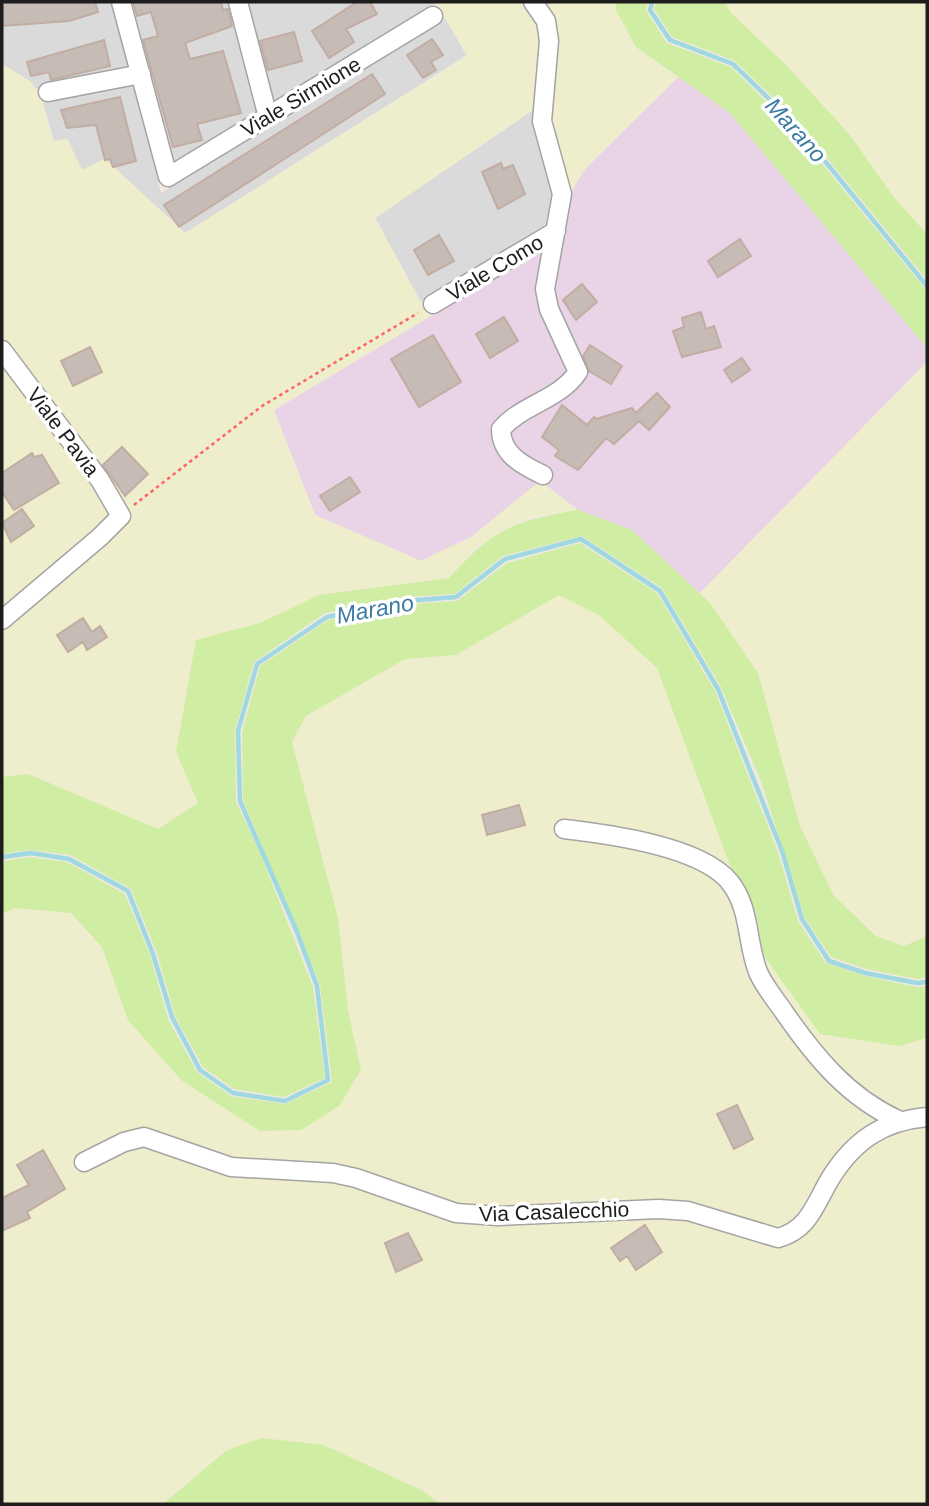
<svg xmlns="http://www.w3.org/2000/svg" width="929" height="1506" viewBox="0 0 929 1506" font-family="Helvetica,sans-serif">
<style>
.residential{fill:#dbdada}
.industrial{fill:#e9d3e7}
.farmland{fill:#efeecc}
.grass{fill:#d0eda4}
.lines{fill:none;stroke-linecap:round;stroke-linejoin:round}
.stream{stroke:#9fd8e0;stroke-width:4.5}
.building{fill:#c7bbb5;stroke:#c2ada3;stroke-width:2}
.street-casing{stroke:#a4a4a4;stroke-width:21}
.path{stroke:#ff6364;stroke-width:2.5;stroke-dasharray:3.5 3.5;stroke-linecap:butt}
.street{stroke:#fff;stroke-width:18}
.labels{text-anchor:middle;stroke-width:7;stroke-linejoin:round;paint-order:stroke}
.street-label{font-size:21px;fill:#1d1d1d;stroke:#fff}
.water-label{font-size:23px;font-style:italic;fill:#3e7ba3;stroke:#fff}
</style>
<rect width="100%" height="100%" fill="#efe9e2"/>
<path class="residential" d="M 2,2 L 114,2 L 132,69 L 35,89 L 31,82 L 2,64 Z
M 132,2 L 227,2 L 257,113 L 174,165 Z
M 247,2 L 436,2 L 436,3 L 274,104 Z
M 445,18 L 467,55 L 185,233 L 105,159 L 82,170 L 67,139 L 54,141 L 42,100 L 133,84 L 161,193 Z
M 536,108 L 534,128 L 555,197 L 554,219 L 421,302 L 375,218 Z"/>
<path class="industrial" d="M 678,77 L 730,113 L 927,348 L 927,362 L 700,593 L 632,530 L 578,510 L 540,481 L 471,537 L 421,561 L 315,515 L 274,410 L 547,247 L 545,262 L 572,371 L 495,426 L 515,450 L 508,432 L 516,423 L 560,401 L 576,388 L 586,374 L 583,360 L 556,306 L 553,289 L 569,195 L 585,169 Z"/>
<path class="farmland" d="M 436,2 L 526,2 L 535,12 L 544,41 L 536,108 L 375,218 L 429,317 L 274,410 L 315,515 L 421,561 L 471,537 L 540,481 L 578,510 L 524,519 L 476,548 L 449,578 L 319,595 L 260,623 L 196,640 L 176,752 L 198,803 L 158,829 L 28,774 L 2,777 L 2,625 L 123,518 L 47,400 L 2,338 L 2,64 L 31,82 L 42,100 L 53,141 L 67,139 L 82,170 L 105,159 L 185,233 L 467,56 Z
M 551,2 L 616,2 L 616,10 L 636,47 L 678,77 L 585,169 L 569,195 L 548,120 L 551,20 L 547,7 Z
M 724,2 L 927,2 L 927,234 L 895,199 L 850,135 L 786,65 L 732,14 Z
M 927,362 L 927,936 L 904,946 L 876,936 L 834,896 L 800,826 L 758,673 L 700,593 Z
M 2,365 L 93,484 L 111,517 L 2,612 Z
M 559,595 L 600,616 L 657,668 L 729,863 L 756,913 L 764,956 L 899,1046 L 927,1038 L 927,1504 L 440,1504 L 423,1491 L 324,1445 L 227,1450 L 163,1504 L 5,1504 L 2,1480 L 2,914 L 15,908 L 70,913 L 102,947 L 128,1020 L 260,1130 L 361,1070 L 348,1011 L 338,918 L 292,742 L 306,716 L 405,659 L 456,655 Z"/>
<path class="grass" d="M 616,2 L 648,2 L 646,11 L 667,43 L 731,67 L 790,125 L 927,291 L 927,348 L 730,113 L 636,47 L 616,10 Z
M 656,2 L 724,2 L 732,14 L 786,65 L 850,135 L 895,199 L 927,234 L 927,280 L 796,120 L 735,61 L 672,37 L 654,9 Z
M 578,510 L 632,530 L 710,603 L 758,673 L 800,826 L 834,896 L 876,936 L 904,946 L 927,936 L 927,978 L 917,979 L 866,969 L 831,957 L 805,918 L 762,784 L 721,687 L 662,588 L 582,536 L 503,556 L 455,594 L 405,597 L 325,613 L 254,662 L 235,731 L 236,802 L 258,848 L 313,987 L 325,1078 L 284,1097 L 234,1089 L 203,1067 L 175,1016 L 157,953 L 131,889 L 70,855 L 31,850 L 2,854 L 2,777 L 28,774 L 158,829 L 198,803 L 176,752 L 196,640 L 260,623 L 319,595 L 449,578 C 493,529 513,521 578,510 Z
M 580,543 L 657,593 L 715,691 L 778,852 L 798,921 L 826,963 L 865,976 L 917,987 L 927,986 L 927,1038 L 899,1046 L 820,1034 L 764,956 L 756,913 L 729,863 L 657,668 L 600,616 L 559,595 L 456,655 L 405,659 L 306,716 L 292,742 L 338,918 L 348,1011 L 361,1070 L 339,1106 L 301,1130 L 260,1131 L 181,1080 L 128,1020 L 102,947 L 71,913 L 15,908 L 2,914 L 2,861 L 31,857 L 67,862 L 125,894 L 150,955 L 168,1019 L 197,1072 L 231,1096 L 285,1104 L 332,1082 L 320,985 L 243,800 L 242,732 L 260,666 L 328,620 L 406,604 L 457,601 L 507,563 Z
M 262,1438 L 324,1445 L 423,1491 L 440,1504 L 163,1504 L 227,1450 Z"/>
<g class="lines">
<path class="stream" d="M 652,2 L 650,10 L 670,40 L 733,64 L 793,122 L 927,286
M 2,857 L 31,853 L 69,859 L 128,891 L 153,954 L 172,1017 L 200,1070 L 233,1093 L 285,1101 L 328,1080 L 317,986 L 297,932 L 240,801 L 238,731 L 257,664 L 327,617 L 406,601 L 456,597 L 505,559 L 581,539 L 660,591 L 718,689 L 782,851 L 802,919 L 829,961 L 865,973 L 917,983 L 927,982"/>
</g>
<path class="building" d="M 2,2 L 95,2 L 98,12 L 69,21 L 2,26 Z
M 133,2 L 221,2 L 223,10 L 228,9 L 232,26 L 185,43 L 190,59 L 223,51 L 241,113 L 197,124 L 202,140 L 173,147 L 143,40 L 158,36 L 151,12 L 137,16 Z
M 357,2 L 370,2 L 377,14 L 346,29 L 354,42 L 329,58 L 312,31 Z
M 294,32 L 302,61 L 268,70 L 260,41 Z
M 432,39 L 443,55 L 431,62 L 436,70 L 423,78 L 407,55 Z
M 104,40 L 110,66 L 51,80 L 49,72 L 31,76 L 27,62 Z
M 372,74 L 385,94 L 179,227 L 164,205 Z
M 120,97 L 136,161 L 113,167 L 110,159 L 105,160 L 96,125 L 67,128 L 61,110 Z
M 501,163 L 503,169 L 513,165 L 525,194 L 498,209 L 482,172 Z
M 439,235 L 454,261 L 428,275 L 414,250 Z
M 740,239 L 751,256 L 718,277 L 708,261 Z
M 582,284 L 597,302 L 576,320 L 563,300 Z
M 701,312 L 706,329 L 714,326 L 721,347 L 682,357 L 673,331 L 684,327 L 682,318 Z
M 504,317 L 518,341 L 490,358 L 476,334 Z
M 433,335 L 461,382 L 419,407 L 391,359 Z
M 590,345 L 622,366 L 611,384 L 589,371 L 583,356 Z
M 90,347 L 102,372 L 73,386 L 61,361 Z
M 742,358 L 750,370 L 732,382 L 724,370 Z
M 657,393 L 670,407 L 649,430 L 639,421 L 614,444 L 606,438 L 578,470 L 555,456 L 559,450 L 542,437 L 562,405 L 587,425 L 594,417 L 596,419 L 632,408 L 636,413 Z
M 122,447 L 148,474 L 125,496 L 103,465 Z
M 32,453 L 34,457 L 42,455 L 59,483 L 14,510 L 2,492 L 2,473 Z
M 350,477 L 360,492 L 330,511 L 320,496 Z
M 22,509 L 34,526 L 11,542 L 2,523 Z
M 83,618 L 92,632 L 100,626 L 107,637 L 87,650 L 83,642 L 68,652 L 57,635 Z
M 519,805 L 525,825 L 487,835 L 482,815 Z
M 737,1105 L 753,1139 L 734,1149 L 717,1114 Z
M 43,1150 L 65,1189 L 27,1212 L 30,1218 L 2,1231 L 2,1198 L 29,1185 L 17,1165 Z
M 645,1225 L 662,1252 L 636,1270 L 627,1256 L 620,1261 L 611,1248 Z
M 408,1233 L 422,1260 L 396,1272 L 385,1243 Z"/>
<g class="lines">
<defs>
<path id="street" d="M 121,2 L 168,177 L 433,16
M 238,2 L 268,117
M 533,2 L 546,21 L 549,41 L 542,121 L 562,194 L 545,289 L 549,309 L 578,372 C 559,400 523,404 501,429 C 501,454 522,465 543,475
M 48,92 L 141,74
M 433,304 L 556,231
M 2,350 L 100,480 L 121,516 L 100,537 L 2,620
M 564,829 C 608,834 699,846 729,881 C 751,908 746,941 758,972 C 764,986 775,999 784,1012 C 815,1057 848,1097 898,1120
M 84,1162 L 124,1142 L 144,1137 L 231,1167 L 333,1173 L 356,1178 L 456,1213 L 498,1216 L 659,1209 L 688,1211 L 778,1238 C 809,1230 815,1204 830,1179 C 854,1140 883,1121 927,1117"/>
</defs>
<use href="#street" class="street-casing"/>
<path class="path" d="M 134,505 L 262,406 L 418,313"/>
<use href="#street" class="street"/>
</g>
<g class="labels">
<g class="street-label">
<text transform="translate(301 97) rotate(-31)" y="7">Viale Sirmione</text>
<text transform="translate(495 268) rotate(-31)" y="7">Viale Como</text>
<text transform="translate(63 432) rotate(53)" y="7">Viale Pavia</text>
<text transform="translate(554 1212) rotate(-2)" y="7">Via Casalecchio</text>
</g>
<g class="water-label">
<text transform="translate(796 130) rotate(48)" y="8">Marano</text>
<text transform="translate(375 609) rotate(-10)" y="8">Marano</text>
</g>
</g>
<rect width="929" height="1506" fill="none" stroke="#1d1d1d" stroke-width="7"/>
</svg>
